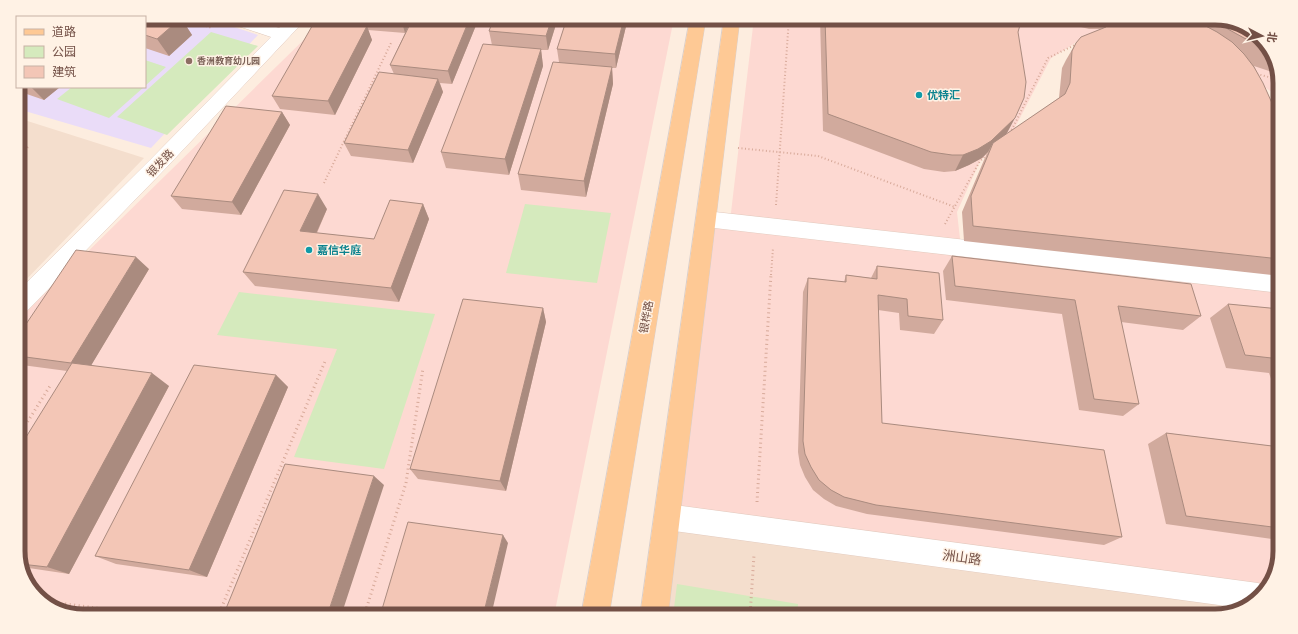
<svg xmlns="http://www.w3.org/2000/svg" width="1298" height="634" viewBox="0 0 1298 634" font-family="Overpass,'Noto Sans SC',sans-serif">
<style>
.residential{fill:#f4decd}
.commercial{fill:#fdd9d2}
.education{fill:#eadcf8}
.green{fill:#d5eabd}
.lines{fill:none;stroke-linecap:round;stroke-linejoin:round}
.minor-casing{stroke:#e2cabe;stroke-width:1}
.major-casing{stroke:#d8cecb;stroke-width:1}
.path-far1{stroke:#d7a999;stroke-width:2;stroke-dasharray:1 2.5;stroke-linecap:butt}
.path{stroke:#d7a999;stroke-width:3;stroke-dasharray:1 3.5;stroke-linecap:butt}
.minor{fill:#fff;fill-rule:evenodd}
.major{fill:#fec995;fill-rule:evenodd}
.wall{fill:#d1aa9d}
.shaded-wall{fill:#aa8b7f}
.building{fill:#f3c6b6;stroke:#aa8b7f}
.education-dot{fill:#8d6e63;stroke:#fff2e5;stroke-width:1.5}
.culture-dot{fill:#0f9aa8;stroke:#fff2e5;stroke-width:1.5}
.labels{text-anchor:middle;stroke-width:3;stroke-linejoin:round;paint-order:stroke}
.far-education-label{font-size:9px;font-weight:bold;fill:#785e54;stroke:#fff2e5;text-anchor:start}
.culture-label{font-size:11px;font-weight:bold;fill:#0d838f;stroke:#fff2e5;text-anchor:start}
.street-label{font-size:11px;fill:#735046;stroke:#fff2e5}
.near-street-label{font-size:13px;fill:#735046;stroke:#fff2e5}
.rim{fill:none;stroke:#735046;stroke-width:5}
</style>
<rect width="100%" height="100%" fill="#fdeddf"/>
<path class="residential" d="M 18,118 L 144,158 L 18,288 Z
M 667,517 L 1257,598 L 1251,605 L 1215,616 L 654,616 Z"/>
<path class="commercial" d="M 326,18 L 674,18 L 554,616 L 83,616 L 55,609 L 29,587 L 18,555 L 18,320 Z
M 754,18 L 1215,18 L 1269,47 L 1280,79 L 1280,97 L 1178,32 L 1091,33 L 1051,58 L 1011,135 L 980,161 L 957,212 L 961,248 L 1280,285 L 1280,551 L 1273,579 L 1258,597 L 667,516 L 706,219 L 730,221 Z"/>
<path class="education" d="M 145,18 L 207,18 L 258,35 L 151,148 L 18,109 L 18,87 L 145,87 Z
M 245,18 L 289,18 L 278,29 Z"/>
<path class="green" d="M 211,32 L 258,46 L 167,135 L 117,117 Z
M 145,60 L 166,67 L 145,86 Z
M 72,87 L 144,87 L 109,118 L 57,99 Z
M 525,204 L 611,213 L 597,283 L 506,273 Z
M 239,292 L 435,314 L 384,469 L 294,457 L 337,349 L 217,335 Z
M 677,584 L 798,604 L 797,616 L 673,616 Z"/>
<g class="lines">
<defs>
<path id="minor" d="M 224,18 L 249,18 L 279,28 L 289,18 L 307,18 L 165,169 L 26,312 L 18,314 L 18,291 L 151,159 L 271,37 L 226,22 Z
M 706,211 L 1280,275 L 1280,293 L 706,227 L 699,225 L 696,219 L 699,213 Z
M 667,504 L 1258,583 L 1267,587 L 1251,605 L 1241,608 L 667,530 L 658,526 L 654,517 L 658,508 Z"/>
<path id="major" d="M 690,18 L 706,18 L 609,616 L 581,616 Z
M 724,18 L 740,18 L 668,616 L 640,616 Z"/>
</defs>
<use href="#minor" class="minor-casing"/>
<use href="#major" class="major-casing"/>
<path class="path-far1" d="M 183,18 L 212,28
M 1257,74 L 1280,80
M 1010,133 L 1048,58 L 1077,44
M 18,144 L 28,147 L 18,158
M 738,148 L 818,156 L 955,207
M 324,183 L 391,43
M 776,205 L 789,18
M 945,224 L 980,161 L 987,155
M 771,275 L 773,248"/>
<path class="path" d="M 18,437 L 50,386
M 757,502 L 771,274
M 52,607 L 66,604 L 157,616
M 218,616 L 326,359
M 364,616 L 406,483 L 423,368
M 750,616 L 754,555"/>
<use href="#minor" class="minor"/>
<use href="#major" class="major"/>
</g>
<path class="wall" d="M 145,18 L 181,18 L 192,35 L 169,56 L 145,48 Z
M 351,18 L 479,18 L 452,84 L 440,83 L 443,92 L 413,163 L 351,156 L 344,143 L 394,74 L 390,65 L 405,33 L 368,30 L 372,40 L 335,115 L 280,109 L 272,96 L 354,25 Z
M 558,18 L 548,50 L 541,50 L 543,66 L 509,175 L 446,168 L 441,152 L 492,45 L 489,31 Z
M 567,18 L 628,18 L 616,68 L 612,68 L 613,84 L 586,197 L 521,190 L 518,174 L 559,62 L 557,49 Z
M 820,18 L 1028,18 L 1026,19 L 1020,26 L 1018,32 L 1006,135 L 1059,98 L 1062,68 L 1066,60 L 1076,43 L 1100,29 L 1089,29 L 1073,25 L 1058,18 L 1215,18 L 1269,47 L 1278,74 L 1254,66 L 1280,121 L 1280,276 L 964,241 L 962,212 L 984,160 L 988,152 L 982,158 L 969,165 L 955,171 L 944,172 L 924,169 L 823,131 Z
M 18,87 L 60,87 L 44,100 L 18,91 Z
M 282,112 L 290,125 L 241,215 L 182,209 L 171,196 Z
M 423,204 L 429,219 L 399,302 L 255,286 L 243,272 L 327,209 L 317,233 L 374,239 Z
M 952,256 L 1201,316 L 1183,330 L 1121,322 L 1139,404 L 1123,416 L 1079,410 L 1062,314 L 946,300 L 943,271 Z
M 877,266 L 943,320 L 934,334 L 900,330 L 899,313 L 878,310 L 882,423 L 1122,537 L 1104,545 L 867,514 L 836,506 L 824,499 L 813,490 L 805,477 L 800,465 L 798,452 L 803,292 L 808,278 L 844,282 L 846,275 L 871,278 Z
M 149,269 L 91,365 L 169,386 L 69,574 L 22,567 L 18,555 L 67,371 L 22,365 L 18,362 L 18,336 Z
M 1228,304 L 1280,309 L 1280,405 L 1269,373 L 1226,368 L 1210,318 Z
M 543,308 L 546,322 L 506,491 L 418,479 L 410,469 Z
M 276,375 L 288,387 L 207,577 L 116,564 L 95,556 Z
M 1166,433 L 1280,447 L 1280,540 L 1166,524 L 1148,444 Z"/>
<path class="shaded-wall" d="M 181,18 L 192,35 L 169,56 L 157,39 Z
M 401,18 L 413,18 L 405,33 L 401,19 Z
M 470,18 L 479,18 L 452,84 L 448,71 Z
M 552,18 L 558,18 L 548,50 L 546,36 Z
M 624,18 L 628,18 L 616,68 L 615,54 Z
M 1022,18 L 1028,18 L 1026,19 L 1014,33 Z
M 367,26 L 372,40 L 335,115 L 328,101 Z
M 541,49 L 543,66 L 509,175 L 505,159 Z
M 612,67 L 613,84 L 586,197 L 584,181 Z
M 438,79 L 443,92 L 413,163 L 408,150 Z
M 31,87 L 60,87 L 44,100 Z
M 282,112 L 290,125 L 241,215 L 232,202 Z
M 1015,118 L 1006,135 L 993,143 L 988,152 L 982,158 L 969,165 L 955,171 L 963,155 Z
M 318,194 L 327,209 L 310,247 L 300,231 Z
M 423,204 L 429,219 L 399,302 L 391,288 Z
M 136,257 L 149,269 L 86,374 L 71,363 Z
M 543,308 L 546,322 L 506,491 L 500,481 Z
M 152,373 L 169,386 L 69,574 L 47,567 Z
M 276,375 L 288,387 L 207,577 L 189,570 Z
M 374,476 L 384,485 L 341,616 L 327,616 Z
M 503,535 L 508,543 L 491,616 L 483,616 Z"/>
<path class="building" d="M 145,18 L 181,18 L 157,39 L 145,35 Z
M 385,18 L 401,18 L 401,19 Z
M 413,18 L 470,18 L 448,71 L 390,65 Z
M 494,18 L 552,18 L 546,36 L 489,31 Z
M 567,18 L 624,18 L 615,54 L 557,49 Z
M 825,18 L 1022,18 L 1018,32 L 1026,82 L 1024,98 L 1015,118 L 991,141 L 978,149 L 963,155 L 952,155 L 931,152 L 828,114 Z
M 1115,18 L 1182,18 L 1200,23 L 1217,32 L 1232,42 L 1244,54 L 1254,67 L 1263,83 L 1280,121 L 1280,259 L 973,226 L 971,196 L 993,143 L 1065,94 L 1070,83 L 1072,51 L 1076,43 L 1081,37 L 1106,27 L 1108,21 Z
M 1208,18 L 1215,18 L 1243,25 L 1269,47 L 1270,49 L 1244,38 Z
M 315,21 L 367,26 L 328,101 L 272,96 Z
M 483,44 L 541,49 L 505,159 L 441,152 Z
M 553,62 L 612,67 L 584,181 L 518,174 Z
M 379,72 L 438,79 L 408,150 L 344,143 Z
M 226,106 L 282,112 L 232,202 L 171,196 Z
M 284,190 L 318,194 L 300,231 L 374,239 L 390,200 L 423,204 L 391,288 L 243,272 Z
M 76,250 L 136,257 L 71,363 L 18,356 L 18,336 Z
M 952,256 L 1191,284 L 1201,316 L 1118,306 L 1139,404 L 1094,399 L 1075,300 L 955,286 Z
M 877,266 L 939,273 L 943,320 L 908,316 L 907,299 L 878,295 L 882,423 L 1104,450 L 1122,537 L 876,505 L 844,497 L 831,490 L 819,480 L 811,467 L 805,454 L 803,441 L 808,278 L 846,282 L 846,275 L 877,279 Z
M 463,299 L 543,308 L 500,481 L 410,469 Z
M 1228,304 L 1280,309 L 1280,359 L 1245,355 Z
M 72,363 L 152,373 L 47,567 L 21,564 L 18,555 L 18,450 Z
M 194,365 L 276,375 L 189,570 L 95,556 Z
M 1166,433 L 1280,447 L 1280,528 L 1186,516 Z
M 285,464 L 374,476 L 327,616 L 223,616 Z
M 408,522 L 503,535 L 483,616 L 380,616 Z"/>
<circle class="education-dot" cx="189" cy="61" r="4"/>
<g class="culture-dot">
<circle cx="919" cy="95" r="4"/>
<circle cx="309" cy="250" r="4"/>
</g>
<g class="labels">
<g class="far-education-label">
<text x="197" y="64">香洲教育幼儿园</text>
</g>
<g class="culture-label">
<text x="927" y="99">优特汇</text>
<text x="317" y="254">嘉信华庭</text>
</g>
<g class="street-label">
<text transform="translate(160 163) rotate(-46)" y="4">银发路</text>
<text transform="translate(646 317) rotate(-80)" y="4">银桦路</text>
</g>
<g class="near-street-label">
<text transform="translate(962 557) rotate(8)" y="5">洲山路</text>
</g>
</g>
<path d="M0 0H1298V634H0ZM83 25H1215A58 58 0 0 1 1273 83V551A58 58 0 0 1 1215 609H83A58 58 0 0 1 25 551V83A58 58 0 0 1 83 25Z" fill="#fff2e5" fill-rule="evenodd"/>
<path class="rim" d="M83 25H1215A58 58 0 0 1 1273 83V551A58 58 0 0 1 1215 609H83A58 58 0 0 1 25 551V83A58 58 0 0 1 83 25Z"/>
<rect x="16" y="16" width="130" height="72" fill="#fff2e5" stroke="#c7b1a5"/>
<rect x="24" y="29" width="20" height="6" fill="#fec995" stroke="#c7b1a5"/>
<text x="52" y="36" font-size="12" fill="#735046">道路</text>
<rect x="24" y="46" width="20" height="12" fill="#d5eabd" stroke="#c7b1a5"/>
<text x="52" y="56" font-size="12" fill="#735046">公园</text>
<rect x="24" y="66" width="20" height="12" fill="#f3c6b6" stroke="#c7b1a5"/>
<text x="52" y="76" font-size="12" fill="#735046">建筑</text>
<g transform="translate(1262 36) rotate(97)" stroke="#fff2e5" stroke-width="3" paint-order="stroke">
<path d="M0-3L7 15L0 10L-7 15Z" fill="#735046"/>
<text y="-6" font-size="11" font-weight="bold" text-anchor="middle" fill="#735046">北</text>
</g>
</svg>
